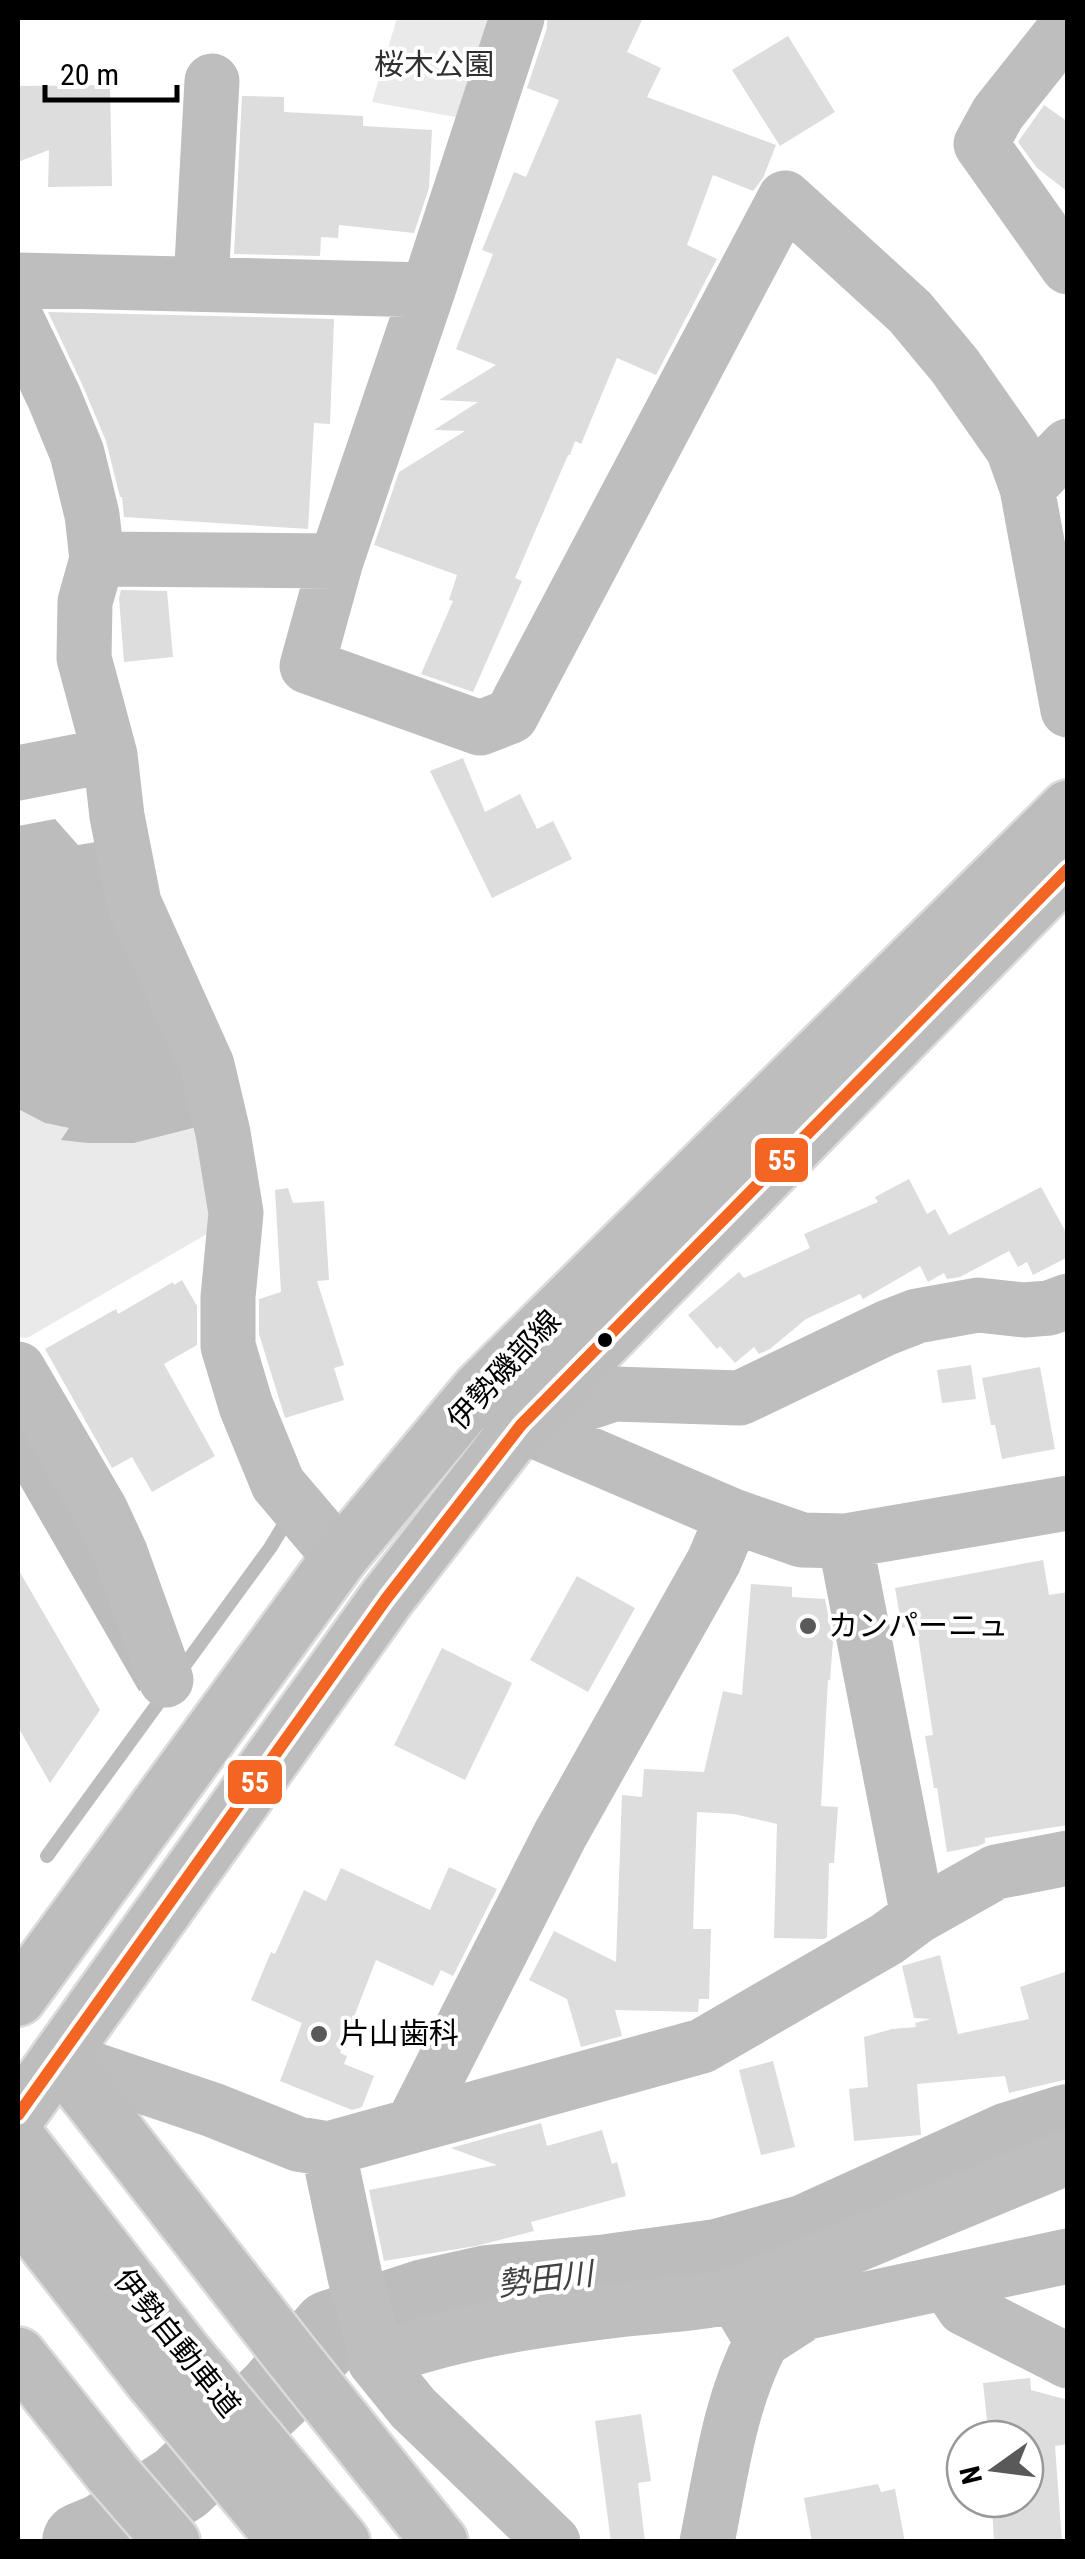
<svg xmlns="http://www.w3.org/2000/svg" width="1085" height="2559" viewBox="0 0 1085 2559" font-family="'Roboto Condensed','Noto Sans JP',sans-serif">
<style>
.green{fill:#eaeaea}
.water{fill:#bcbcbc}
.lines{fill:none;stroke-linecap:round;stroke-linejoin:round}
.stream{stroke:#bcbcbc;stroke-width:14}
.river{stroke:#bcbcbc;stroke-width:80}
.building{fill:#ddd}
.major-casing{stroke:#dbdbdb;stroke-width:60}
.highway-casing{stroke:#dbdbdb;stroke-width:60}
.minor{stroke:#bebebe;stroke-width:55}
.major{stroke:#bdbdbd;stroke-width:55}
.highway{stroke:#bdbdbd;stroke-width:55}
.bus-1-casing{stroke:#fff;stroke-width:20}
.bus-1{stroke:#f26522;stroke-width:12}
.bus-dot{fill:#000;stroke:#fff;stroke-width:4}
.poi-dot{fill:#595959;stroke:#fff;stroke-width:4}
.labels{text-anchor:middle;stroke-width:8;stroke-linejoin:round;paint-order:stroke}
.park-label{font-size:30px;fill:#303030;stroke:#fff}
.street-label{font-size:30px;fill:#000;stroke:#fff}
.poi-label{font-size:30px;fill:#000;stroke:#fff;text-anchor:start}
.water-label{font-size:32px;font-style:italic;fill:#414141;stroke:#fff}
.line-badge{stroke:#fff;stroke-width:4}
.badge-label{font-size:28px;text-anchor:middle;font-weight:bold;fill:#fff}
</style>
<rect width="100%" height="100%" fill="#fff"/>
<path class="green" d="M 397,18 L 503,18 L 467,119 L 372,102 Z
M 18,1109 L 45,1123 L 70,1128 L 62,1139 L 134,1143 L 201,1126 L 213,1212 L 207,1234 L 27,1338 L 18,1337 Z"/>
<path class="water" d="M 55,819 L 78,845 L 102,841 L 189,1075 L 201,1126 L 134,1143 L 87,1143 L 61,1140 L 69,1128 L 45,1123 L 18,1109 L 18,826 Z
M 18,1390 L 155,1684 L 139,1691 L 18,1481 Z"/>
<g class="lines">
<path class="stream" d="M 179,1673 L 270,1548 L 284,1525
M 47,1856 L 167,1691"/>
<path class="river" d="M 82,2542 L 104,2533 L 181,2483 L 275,2394 L 331,2330 L 425,2299 L 488,2285 L 609,2274 L 718,2259 L 807,2234 L 1010,2142 L 1068,2124"/>
</g>
<path class="building" d="M 547,18 L 643,18 L 627,52 L 661,68 L 647,97 L 776,145 L 763,178 L 753,191 L 713,175 L 687,245 L 717,259 L 656,375 L 617,358 L 581,444 L 575,441 L 570,455 L 568,455 L 515,578 L 522,581 L 473,692 L 421,674 L 453,601 L 449,600 L 457,575 L 374,545 L 399,472 L 465,431 L 434,430 L 478,402 L 439,400 L 496,365 L 456,349 L 493,254 L 482,250 L 514,172 L 526,177 L 559,100 L 527,88 L 547,28 Z
M 788,36 L 835,112 L 780,146 L 732,70 Z
M 110,85 L 112,186 L 48,187 L 49,150 L 18,162 L 18,86 Z
M 242,96 L 284,97 L 284,112 L 363,116 L 363,126 L 432,130 L 429,188 L 414,233 L 339,225 L 338,238 L 321,237 L 320,256 L 234,254 Z
M 1044,105 L 1068,122 L 1068,192 L 1037,168 L 1018,142 Z
M 48,312 L 334,319 L 330,424 L 314,423 L 308,529 L 124,517 L 122,497 L 120,497 L 106,441 L 82,384 Z
M 121,590 L 167,591 L 173,657 L 124,662 L 119,598 Z
M 463,758 L 485,812 L 520,794 L 537,829 L 553,821 L 572,859 L 492,898 L 430,771 Z
M 909,1179 L 927,1214 L 935,1209 L 949,1235 L 1041,1187 L 1068,1236 L 1068,1257 L 1033,1275 L 1027,1262 L 1018,1267 L 1009,1251 L 960,1277 L 947,1279 L 944,1273 L 928,1282 L 920,1266 L 863,1299 L 860,1294 L 806,1319 L 770,1349 L 759,1354 L 754,1347 L 735,1363 L 720,1346 L 717,1349 L 688,1315 L 739,1272 L 744,1278 L 810,1248 L 804,1234 L 878,1202 L 875,1197 Z
M 288,1188 L 293,1203 L 324,1201 L 329,1280 L 317,1281 L 344,1365 L 334,1368 L 344,1400 L 285,1418 L 259,1334 L 259,1299 L 281,1292 L 275,1190 Z
M 182,1280 L 197,1306 L 197,1345 L 164,1364 L 215,1456 L 152,1492 L 132,1457 L 112,1468 L 45,1349 L 116,1309 L 118,1314 L 173,1282 L 174,1285 Z
M 971,1365 L 976,1399 L 942,1403 L 937,1370 Z
M 1040,1367 L 1055,1449 L 1002,1459 L 995,1425 L 991,1425 L 982,1378 Z
M 1043,1560 L 1049,1595 L 1068,1592 L 1068,1825 L 985,1838 L 985,1843 L 978,1846 L 947,1852 L 937,1788 L 934,1788 L 925,1736 L 933,1735 L 918,1636 L 915,1625 L 902,1628 L 895,1588 Z
M 18,1569 L 100,1710 L 50,1783 L 18,1727 Z
M 577,1576 L 635,1608 L 588,1692 L 530,1660 Z
M 751,1584 L 792,1587 L 792,1597 L 825,1599 L 833,1641 L 830,1680 L 828,1680 L 821,1806 L 838,1807 L 834,1863 L 829,1863 L 827,1937 L 824,1939 L 774,1938 L 777,1824 L 734,1814 L 697,1812 L 693,1929 L 711,1929 L 709,1999 L 699,1999 L 698,2012 L 615,2010 L 622,2036 L 581,2047 L 567,1999 L 529,1980 L 554,1931 L 616,1962 L 622,1795 L 642,1797 L 644,1769 L 704,1772 L 723,1691 L 742,1695 Z
M 442,1648 L 512,1683 L 465,1780 L 394,1745 Z
M 449,1867 L 497,1889 L 453,1976 L 441,1970 L 433,1986 L 376,1960 L 340,2053 L 347,2056 L 344,2064 L 374,2076 L 362,2107 L 352,2110 L 280,2081 L 302,2023 L 251,2000 L 271,1952 L 275,1954 L 304,1890 L 326,1901 L 341,1868 L 430,1910 Z
M 940,1955 L 958,2034 L 1029,2019 L 1020,1987 L 1068,1971 L 1068,2079 L 1009,2093 L 1005,2076 L 917,2084 L 921,2135 L 854,2141 L 849,2089 L 868,2087 L 864,2037 L 892,2029 L 916,2027 L 915,2023 L 931,2019 L 914,2018 L 902,1966 Z
M 773,2061 L 795,2147 L 761,2155 L 739,2070 Z
M 541,2123 L 547,2146 L 602,2130 L 612,2164 L 617,2162 L 626,2196 L 531,2222 L 534,2231 L 476,2246 L 384,2261 L 369,2190 L 497,2165 L 451,2148 Z
M 1030,2378 L 1031,2390 L 1068,2400 L 1068,2444 L 1055,2446 L 1062,2542 L 994,2542 L 992,2507 L 1025,2505 L 1025,2439 L 989,2439 L 983,2383 Z
M 641,2414 L 651,2481 L 638,2483 L 645,2542 L 611,2542 L 595,2421 Z
M 878,2484 L 881,2492 L 895,2489 L 905,2542 L 812,2542 L 804,2498 Z"/>
<g class="lines">
<defs>
<path id="major" d="M 18,1998 L 340,1557 L 480,1389 L 1068,808
M 18,2115 L 386,1599 L 521,1425 L 1068,868"/>
<path id="highway" d="M 59,2058 L 289,2353 L 440,2542
M 18,2139 L 184,2353 L 342,2542
M 18,2208 L 153,2381 L 287,2542
M 18,2355 L 112,2473 L 172,2542"/>
</defs>
<use href="#major" class="major-casing"/>
<use href="#highway" class="highway-casing"/>
<path class="minor" d="M 517,18 L 428,290 L 336,561 L 307,666 L 480,728 L 511,716 L 785,198 L 910,312 L 955,366 L 1013,449 L 1027,488 L 1068,710
M 1068,25 L 998,113 L 981,144 L 1068,267
M 18,280 L 428,290
M 201,283 L 212,81
M 18,322 L 54,397 L 77,453 L 92,515 L 97,559 L 85,602 L 84,658 L 110,755 L 117,816 L 134,903 L 207,1065 L 223,1133 L 236,1213 L 228,1297 L 228,1346 L 246,1406 L 278,1484 L 340,1557
M 1027,488 L 1068,446
M 97,559 L 336,561
M 18,773 L 110,755
M 18,1369 L 101,1511 L 120,1552 L 166,1680
M 488,1396 L 521,1425 L 733,1516 L 802,1540 L 845,1541 L 1068,1503
M 521,1425 L 614,1394 L 740,1398 L 886,1328 L 917,1316 L 978,1305 L 1024,1310 L 1049,1308 L 1068,1301
M 845,1541 L 918,1916
M 59,2058 L 213,2110 L 298,2144 L 328,2149 L 702,2046 L 887,1939 L 918,1916 L 996,1872 L 1068,1858
M 413,2124 L 560,1835 L 714,1561 L 733,1516
M 328,2149 L 355,2277 L 374,2345 L 375,2361 L 413,2408 L 553,2542
M 947,2283 L 964,2308 L 1068,2361
M 762,2341 L 807,2312 L 1068,2256
M 375,2361 C 456,2331 542,2319 627,2309 C 664,2305 699,2304 735,2295 L 1068,2157
M 707,2542 C 721,2474 729,2403 762,2341 L 744,2311"/>
<use href="#major" class="major"/>
<use href="#highway" class="highway"/>
<defs>
<path id="bus-1" d="M 18,2115 L 386,1599 L 521,1425 L 1068,869"/>
</defs>
<use href="#bus-1" class="bus-1-casing"/>
<use href="#bus-1" class="bus-1"/>
</g>
<circle class="bus-dot" cx="605" cy="1340" r="9"/>
<g class="poi-dot">
<circle cx="808" cy="1626" r="10"/>
<circle cx="319" cy="2034" r="10"/>
</g>
<g class="labels">
<g class="park-label">
<text x="434" y="75">桜木公園</text>
</g>
<g class="street-label">
<text transform="translate(504 1370) rotate(-47)" y="10">伊勢磯部線</text>
<text transform="translate(177 2343) rotate(51)" y="10">伊勢自動車道</text>
</g>
<g class="poi-label">
<text x="828" y="1636">カンパーニュ</text>
<text x="339" y="2044">片山歯科</text>
</g>
<g class="water-label">
<text transform="translate(545 2279) rotate(-7)" y="11">勢田川</text>
</g>
</g>
<g class="line-badge">
<rect x="753" y="1136" width="57" height="48" rx="10" fill="#f26522"/>
<rect x="226" y="1758" width="58" height="48" rx="10" fill="#f26522"/>
</g>
<g class="badge-label">
<text x="782" y="1170">55</text>
<text x="255" y="1792">55</text>
</g>
<rect width="1085" height="2559" fill="none" stroke="#000000" stroke-width="40"/>
<g transform="translate(995 2469) rotate(256)"><circle r="48" fill="#ffffff" stroke="#999999" stroke-width="2.5"/>
<path d="M0-8L18 38L0 25L-18 38Z" fill="#595959"/>
<text y="-15" font-size="28" font-weight="bold" text-anchor="middle" fill="#000000">N</text>
</g>
<path d="M45 85v15h132v-15" fill="none" stroke="#000000" stroke-width="5"/>
<text x="60" y="85" font-size="30" fill="#000000" stroke="#ffffff" stroke-width="8" paint-order="stroke">20 m</text>
</svg>
